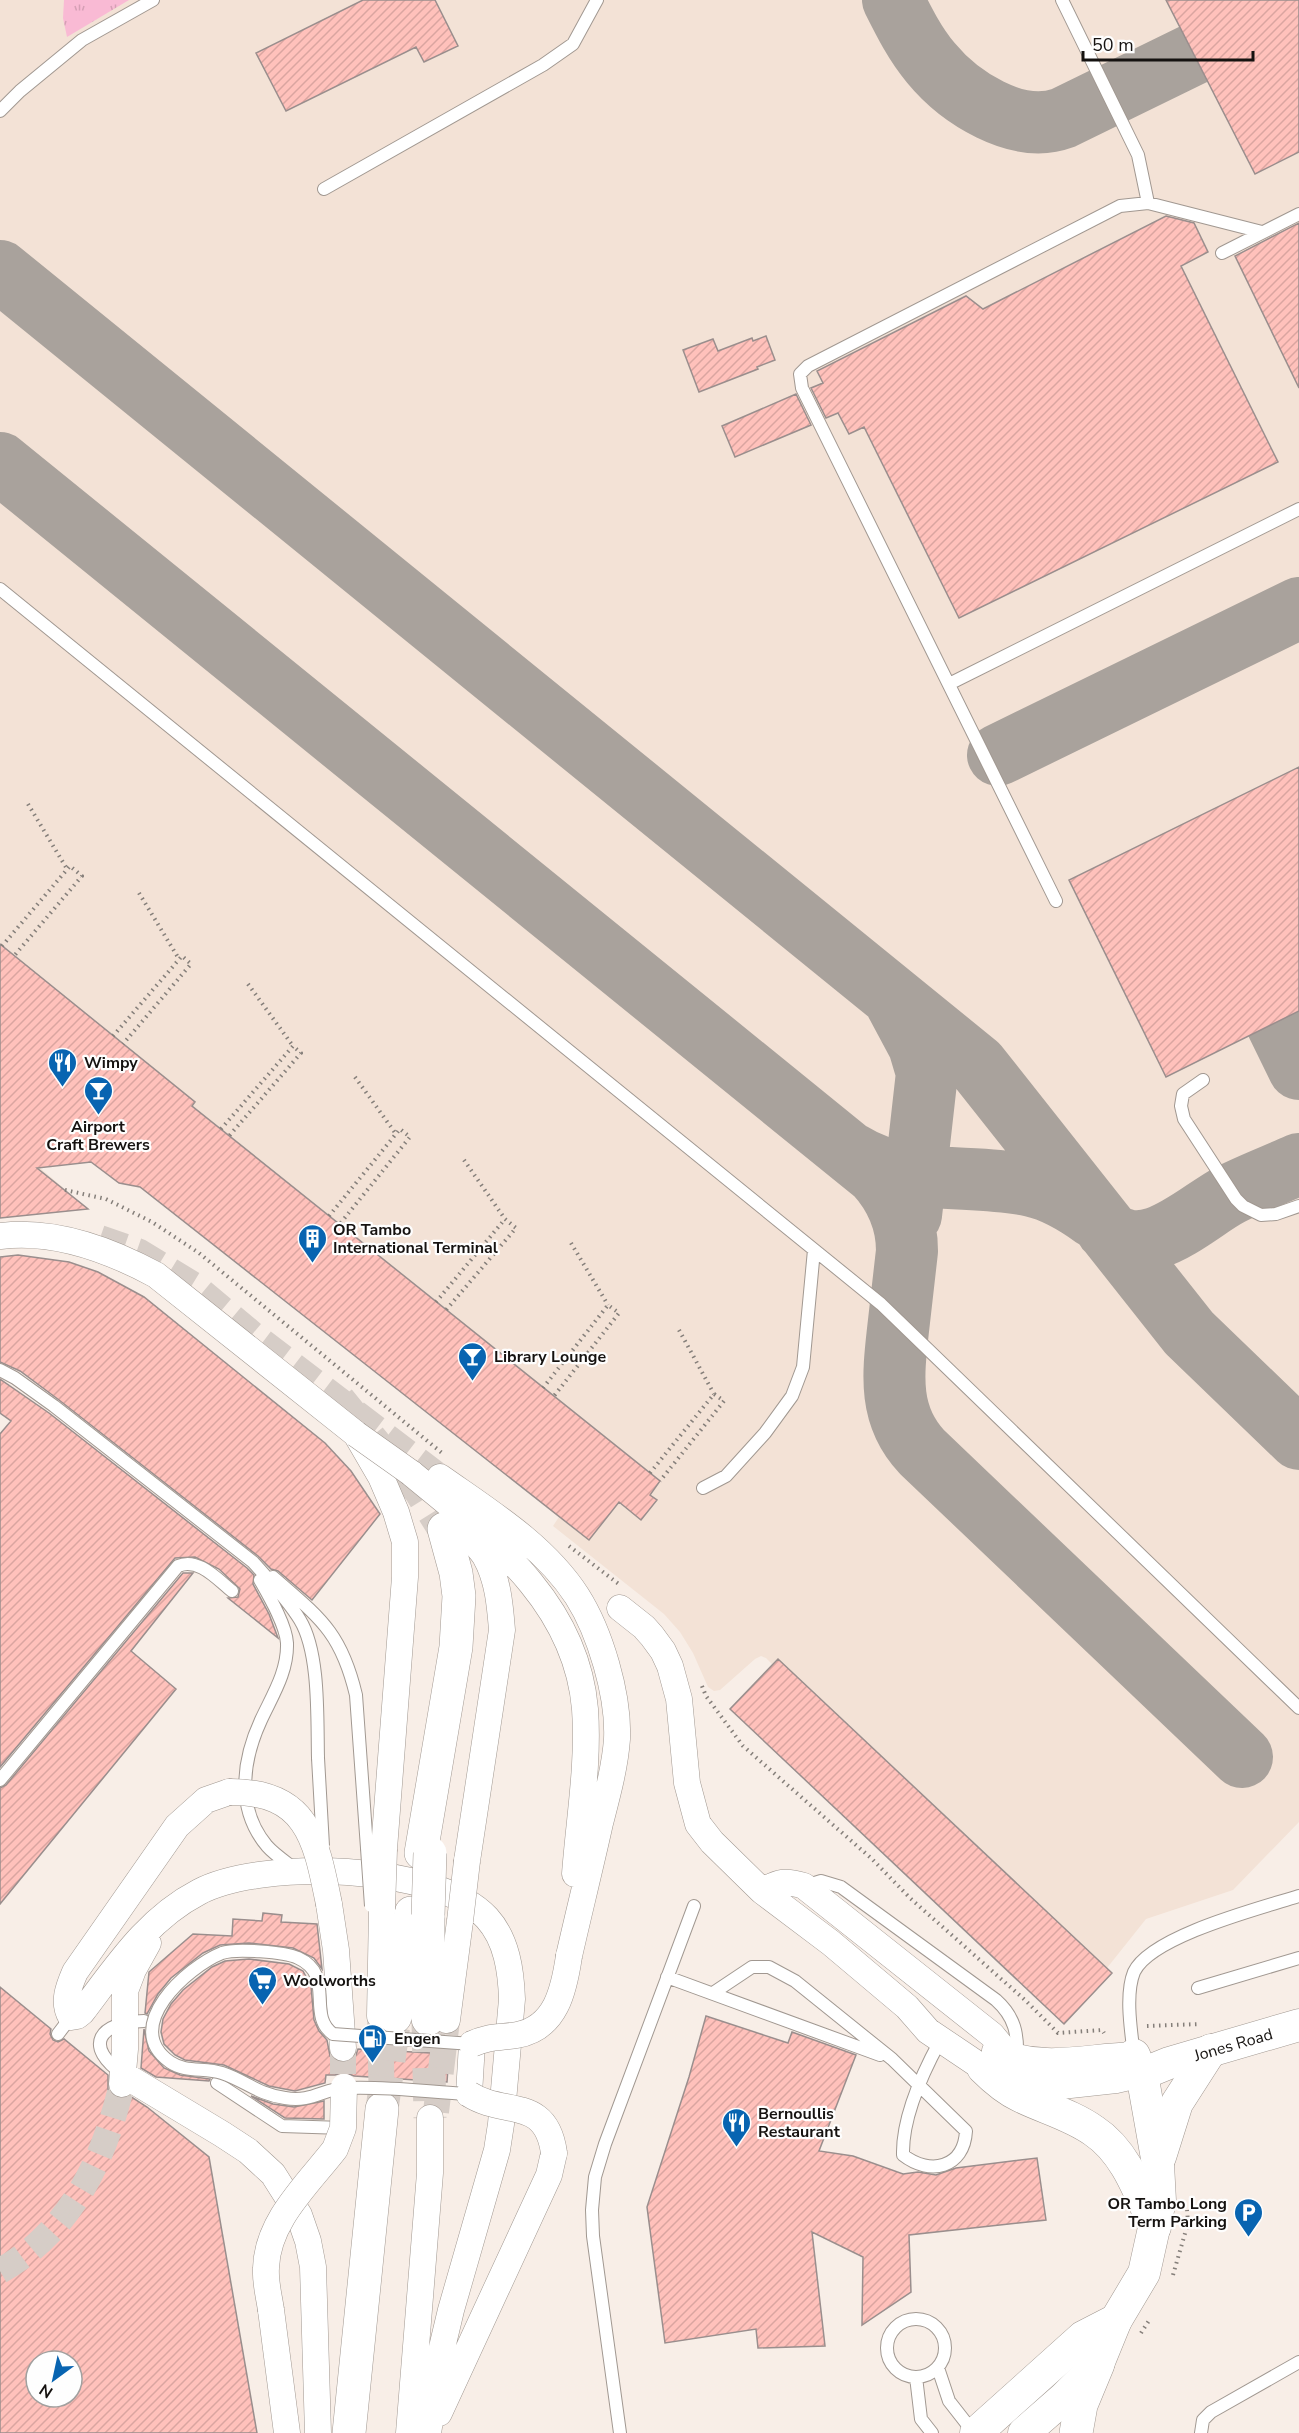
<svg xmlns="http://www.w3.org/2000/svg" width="1299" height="2433" viewBox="0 0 1299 2433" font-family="'Nunito Sans',sans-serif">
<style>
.built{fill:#f3e2d6}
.grass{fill:url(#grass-tufts)}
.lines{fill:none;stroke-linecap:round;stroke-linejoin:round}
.taxiway{stroke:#a9a29c;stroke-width:62}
.building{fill:url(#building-hatch);stroke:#9a8e8d;stroke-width:1.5;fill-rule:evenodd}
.minor-tunnel{stroke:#d6cdc7;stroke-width:26;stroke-dasharray:26 13;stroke-linecap:butt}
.motorway-tunnel{stroke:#d6cdc7;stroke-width:33;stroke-dasharray:33 16;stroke-linecap:butt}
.service-casing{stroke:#a19891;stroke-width:14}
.minor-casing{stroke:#a19891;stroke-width:27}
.tertiary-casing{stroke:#a19891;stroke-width:33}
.secondary-casing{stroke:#a19891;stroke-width:34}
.motorway-casing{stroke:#a19891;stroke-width:34}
.path{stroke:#857f7a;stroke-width:4;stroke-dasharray:1.5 4.5;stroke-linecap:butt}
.service{stroke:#fff;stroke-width:12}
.minor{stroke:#fff;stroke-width:26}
.tertiary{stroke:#fff;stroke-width:32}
.secondary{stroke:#fff;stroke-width:33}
.motorway{stroke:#fff;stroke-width:33}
.service-bridge-casing{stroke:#a19891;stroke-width:14;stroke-linecap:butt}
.minor-bridge-casing{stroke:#a19891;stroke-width:27;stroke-linecap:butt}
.motorway-bridge-casing{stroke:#a19891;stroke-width:34;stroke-linecap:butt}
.path-bridge{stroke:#857f7a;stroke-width:4;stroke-dasharray:1.5 4.5;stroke-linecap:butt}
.service-bridge{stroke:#fff;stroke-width:12}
.minor-bridge{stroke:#fff;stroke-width:26}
.motorway-bridge{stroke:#fff;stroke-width:33}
.labels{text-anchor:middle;stroke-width:4.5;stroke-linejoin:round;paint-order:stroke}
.poi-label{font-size:16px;font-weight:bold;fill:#151210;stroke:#fefefe;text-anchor:start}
.street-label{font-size:16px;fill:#151210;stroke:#fefefe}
</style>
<defs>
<pattern id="grass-tufts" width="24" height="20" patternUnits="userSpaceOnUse" patternTransform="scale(1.5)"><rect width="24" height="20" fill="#f9bad4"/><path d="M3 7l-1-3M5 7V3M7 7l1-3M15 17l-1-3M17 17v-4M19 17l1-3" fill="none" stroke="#d59fb5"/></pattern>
<pattern id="building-hatch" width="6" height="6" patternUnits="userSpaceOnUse" patternTransform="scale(1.5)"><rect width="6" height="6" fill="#ffc1bb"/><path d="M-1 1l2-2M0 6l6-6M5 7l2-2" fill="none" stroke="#daa5a0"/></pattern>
</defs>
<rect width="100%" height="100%" fill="#f8eee7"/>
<path class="built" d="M 0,0 L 1299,0 L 1299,1822 L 1233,1890 L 1146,1919 L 1107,1968 L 1112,1973 L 1064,2024 L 730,1709 L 772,1664 L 766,1658 L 761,1656 L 755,1659 L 720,1690 L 714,1691 L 708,1687 L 693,1653 L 680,1632 L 664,1614 L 553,1526 L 559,1517 L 140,1187 L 119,1183 L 91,1162 L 39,1167 L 88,1209 L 0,1218 Z"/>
<path class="grass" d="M 64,0 L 129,0 L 67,37 L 63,18 Z"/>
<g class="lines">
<path class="taxiway" d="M 893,0 C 904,22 915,44 931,63 C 959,97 1017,135 1063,118 L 1194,54
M 0,271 L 977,1065 L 1189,1333 L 1299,1439
M 0,463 L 876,1174 C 896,1196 907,1221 907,1251 C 904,1278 901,1304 898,1330 C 893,1375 888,1416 922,1452 L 1242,1757
M 998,755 L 1299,608
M 896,1003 L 919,1046 L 927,1073 L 911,1215
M 1276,1022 L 1299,1069
M 851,1153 C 907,1188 971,1172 1032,1186 C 1055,1191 1076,1204 1094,1217
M 1107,1230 C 1147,1264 1196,1212 1231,1194 C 1253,1183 1277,1174 1299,1164"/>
</g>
<path class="building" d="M 363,0 L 435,0 L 458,46 L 424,62 L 416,47 L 286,111 L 256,53 Z
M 1166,0 L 1299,0 L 1299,152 L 1255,174 Z
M 1166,216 L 1194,223 L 1208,252 L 1181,266 L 1278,462 L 959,618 L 864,427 L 849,434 L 838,413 L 826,418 L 811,388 L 823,383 L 817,371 L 966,296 L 983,309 Z
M 1299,223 L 1299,388 L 1235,256 Z
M 766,336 L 775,360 L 757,367 L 758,369 L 699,392 L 683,350 L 713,339 L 718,351 L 752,338 L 753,341 Z
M 796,394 L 811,425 L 735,457 L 722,426 Z
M 1299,767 L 1299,1011 L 1166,1077 L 1069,880 Z
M 0,944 L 195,1102 L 192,1106 L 660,1481 L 650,1495 L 657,1500 L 641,1520 L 619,1502 L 589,1540 L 140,1187 L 119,1183 L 91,1162 L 37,1168 L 88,1209 L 0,1218 Z
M 18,1255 L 69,1262 L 98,1272 L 144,1297 L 325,1443 L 351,1471 L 380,1514 L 312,1600 L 278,1571 L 271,1569 L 258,1556 L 59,1400 L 20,1371 L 0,1362 L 0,1257 Z
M 0,1379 L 49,1413 L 247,1568 L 254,1575 L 253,1584 L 269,1614 L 278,1638 L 228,1598 L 238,1597 L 240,1589 L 219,1569 L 195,1557 L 175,1558 L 0,1767 L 0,1434 L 11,1421 L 0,1413 Z
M 183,1573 L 193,1573 L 131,1651 L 176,1689 L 0,1904 L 0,1788 L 6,1785 Z
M 778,1659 L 1112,1973 L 1064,2024 L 730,1709 Z
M 263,1913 L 282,1915 L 281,1922 L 317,1924 L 322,1969 L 314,1958 L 293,1948 L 249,1943 L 220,1945 L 203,1953 L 171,1978 L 158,1994 L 147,2014 L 145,2013 L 149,1972 L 193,1934 L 232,1936 L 233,1919 L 262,1921 Z
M 249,1959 L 289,1964 L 303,1971 L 311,1986 L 314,2020 L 319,2031 L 327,2040 L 330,2056 L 336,2061 L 343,2063 L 351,2061 L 356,2055 L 358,2049 L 449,2054 L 447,2082 L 354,2076 L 344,2072 L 335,2075 L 326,2075 L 325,2083 L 295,2091 L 269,2086 L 224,2065 L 185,2060 L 175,2055 L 164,2044 L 161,2032 L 163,2019 L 171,2004 L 183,1990 L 212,1967 L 225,1961 Z
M 0,1987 L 51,2029 L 50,2034 L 53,2040 L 58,2042 L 64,2039 L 108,2075 L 108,2090 L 113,2096 L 121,2099 L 130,2096 L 147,2107 L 209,2157 L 257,2433 L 0,2433 ZM 36,2361 L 72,2361 L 72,2397 L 36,2397 Z
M 706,2016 L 788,2043 L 792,2032 L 856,2055 L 819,2151 L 853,2156 L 903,2174 L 918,2172 L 936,2175 L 956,2168 L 1037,2158 L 1046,2220 L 909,2235 L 911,2292 L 862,2325 L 863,2257 L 812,2232 L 825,2346 L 758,2348 L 756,2329 L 665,2343 L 647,2207 L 689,2077 Z
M 144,2029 L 149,2051 L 164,2068 L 180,2075 L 210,2079 L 209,2081 L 156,2077 L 141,2068 Z
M 251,2096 L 273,2104 L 294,2107 L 324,2101 L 324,2119 L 285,2118 Z"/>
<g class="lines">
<path class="minor-tunnel" d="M 100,1238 L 140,1252 L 194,1285 L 254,1335 L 440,1477
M 380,2016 L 382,2109
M 343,2048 L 343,2076
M 436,2112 L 447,2020
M 0,2271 C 71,2231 104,2160 122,2084"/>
<path class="motorway-tunnel" d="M 339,1400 L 378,1448 L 419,1489 L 444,1529
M 428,2019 L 430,2118
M 382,2109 L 395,2017"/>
<defs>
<path id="service" d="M 1062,0 L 1138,155 L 1148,203
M 0,111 L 20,91 L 82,40 L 153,0
M 324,189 L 543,65 L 573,44 L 597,0
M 1222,253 L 1299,214
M 0,589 L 881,1304 L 1299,1708
M 949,684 L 1299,509
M 1056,901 L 802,388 L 800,374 L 808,366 L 1120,206 L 1148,203 L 1262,232
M 1203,1080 L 1183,1094 L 1181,1106 L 1184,1119 L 1236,1199 L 1243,1206 L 1261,1215 L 1276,1214 L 1299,1206
M 0,1370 L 15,1378 L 54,1406 L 253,1562 C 269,1580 288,1600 300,1620 C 320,1653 317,1719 318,1758
M 703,1488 L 726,1476 L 765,1433 L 792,1396 L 803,1367 L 814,1250
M 273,1577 C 320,1618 341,1632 356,1695 L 367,1848
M 260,1580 C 269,1596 286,1625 287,1643 C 288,1672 272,1696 261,1720 C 242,1761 236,1809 267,1846 C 275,1855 286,1862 295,1869
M 0,1780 L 178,1566 C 198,1557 217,1579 232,1591
M 805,1886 L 821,1881 L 841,1887 L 996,2000 C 1015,2017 1018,2034 1017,2058
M 667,1977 L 880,2055
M 1198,1988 L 1299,1958
M 713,1993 L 752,1967 L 769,1967 L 795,1981 L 892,2059 L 966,2131 C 964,2168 930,2176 903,2155 C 902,2117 922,2074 940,2041
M 58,2034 L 71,2017
M 1134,2055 C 1131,2031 1125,1994 1134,1972 C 1151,1936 1261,1908 1299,1896
M 124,2075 C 82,2046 99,2022 144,2021
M 217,2083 L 282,2126 L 343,2128
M887 2348a29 29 0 1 1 58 0a29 29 0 1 1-58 0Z
M 938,2368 L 949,2401 L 974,2433
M 916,2377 L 921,2419 L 932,2433
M 620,2433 L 593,2236 L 592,2210 L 595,2177 L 605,2144 L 694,1906
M 1201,2433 L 1203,2420 L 1211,2412 L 1299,2362"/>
<path id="minor" d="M 0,1236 C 54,1229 110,1250 156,1275 L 356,1434 L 381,1477 L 396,1512 L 405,1542 L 405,1577 L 384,1849
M 411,1473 C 487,1536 576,1600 585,1709 C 589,1763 579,1820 575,1874
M 440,1477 C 488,1511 544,1545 577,1596 C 600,1632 619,1695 617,1739 C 615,1767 607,1796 600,1823 C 590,1868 579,1912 569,1956
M 463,1531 C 470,1539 479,1547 485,1556 C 498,1579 500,1605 502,1630 L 467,1861
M 620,1608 L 644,1627 L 652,1636 L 663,1651 L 670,1666 L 679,1699 L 687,1783 L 698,1824 L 712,1842 L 762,1891 L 831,1943 L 907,2007 L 928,2031 L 983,2068 L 1037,2084 L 1061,2086 L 1116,2080 L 1142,2074
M 229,1792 L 206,1800 L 177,1826 L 75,1972 C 69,1986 62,2002 71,2017 L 77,2016 L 82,2012 C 117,1966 147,1919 199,1892 C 262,1859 436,1863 487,1918 C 507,1940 511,1971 512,1999 L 501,2124 L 497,2150 L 451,2310 L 441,2352 L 428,2433
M 762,1891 C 779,1882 785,1880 804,1886 L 992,2035 L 1010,2057
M 329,1904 L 336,1950 L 343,2048
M 380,2016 L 382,1909
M 447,2020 L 460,1921
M 995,2051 C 1049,2070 1081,2057 1134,2055
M 124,2075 L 222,2134 L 248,2151 L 273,2174 L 299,2215 L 308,2241 L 313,2267 L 318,2433
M 122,2084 L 125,2049 L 125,1991 L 133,1970 L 148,1943
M 469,2094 L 472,2044
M 271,2310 L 287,2433
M 439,2413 L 549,2175 L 554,2153
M 409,2433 L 430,2173 L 430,2118"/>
<g id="tertiary">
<path d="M 983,2068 C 994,2079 1005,2089 1020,2096 C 1044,2108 1072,2115 1094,2131 C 1126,2152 1140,2194 1155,2227"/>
<path id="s1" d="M 1142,2074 L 1169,2063 L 1299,2025"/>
<path d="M 1160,2157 L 1177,2103 L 1211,2050"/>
<path d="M 976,2433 L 1083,2337 L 1116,2320"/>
<path d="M 1024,2433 L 1064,2398 L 1098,2364 L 1116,2320 L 1144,2273 L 1160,2201 L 1158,2164 L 1142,2074 L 1134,2055"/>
</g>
<path id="secondary" d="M 1076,2433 L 1081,2405 L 1098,2364"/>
<path id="motorway" d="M 421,1853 L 456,1647 L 459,1596 L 456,1573 L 444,1529
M 395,2017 L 411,1913
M 428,2019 L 428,1915
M 349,2433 L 382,2109"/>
</defs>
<use href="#service" class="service-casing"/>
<use href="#minor" class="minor-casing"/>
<use href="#tertiary" class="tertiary-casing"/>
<use href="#secondary" class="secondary-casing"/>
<use href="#motorway" class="motorway-casing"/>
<path class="path" d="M 28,804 L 67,869
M 139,893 L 179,959
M 248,984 L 293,1046
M 355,1077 L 396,1134
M 464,1160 L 505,1219
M 65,1190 L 106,1199 L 152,1222 L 199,1253 L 442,1453
M 571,1243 L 608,1305
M 679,1330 L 714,1394
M 569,1546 L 620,1585
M 702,1686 L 706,1696 L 743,1746 L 872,1859 L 910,1898 L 1026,2001 L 1058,2033 L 1102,2030 L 1104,2033
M 1147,2026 L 1200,2024
M 1173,2275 L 1188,2223 L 1187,2210
M 1141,2333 L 1150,2319"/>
<use href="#service" class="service"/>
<use href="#minor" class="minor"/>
<use href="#tertiary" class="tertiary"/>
<use href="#secondary" class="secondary"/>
<use href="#motorway" class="motorway"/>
<defs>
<path id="service-bridge" d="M 318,1758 L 323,1846
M 367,1848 L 371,1906
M 469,2094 C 429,2092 387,2086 346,2088 C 324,2088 312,2103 285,2098 C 257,2094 246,2081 222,2073 C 205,2067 186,2073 170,2062 C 120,2027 187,1967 222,1953 C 236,1948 285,1952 298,1958 C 336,1975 306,2015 333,2034 L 472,2044"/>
<path id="minor-bridge" d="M 356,1434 L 411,1473
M 229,1792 C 308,1791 316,1840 329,1904
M 382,1909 L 384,1849
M 460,1921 L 467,1861
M 472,2044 C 489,2036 499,2038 517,2035 C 556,2028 564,1990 569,1956
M 469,2094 C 504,2117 546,2095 554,2153
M 271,2310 C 269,2296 265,2282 266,2268 C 267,2221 308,2184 335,2149 L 343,2128 L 344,2087"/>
<path id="motorway-bridge" d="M 428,1915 L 430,1853"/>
</defs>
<use href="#service-bridge" class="service-bridge-casing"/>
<use href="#minor-bridge" class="minor-bridge-casing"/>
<use href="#motorway-bridge" class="motorway-bridge-casing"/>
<path class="path-bridge" d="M 2,946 L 70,866 L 82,876 L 14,956
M 113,1036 L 182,956 L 191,964 L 123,1044
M 221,1129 L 293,1046 L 301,1053 L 229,1136
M 329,1216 L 400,1129 L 410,1137 L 339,1225
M 436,1302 L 505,1219 L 516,1228 L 446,1310
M 543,1388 L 608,1305 L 619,1313 L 554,1396
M 650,1473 L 714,1394 L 724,1401 L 660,1481"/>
<use href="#service-bridge" class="service-bridge"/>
<use href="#minor-bridge" class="minor-bridge"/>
<use href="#motorway-bridge" class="motorway-bridge"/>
</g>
<defs>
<symbol id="restaurant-pin" viewBox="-11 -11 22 30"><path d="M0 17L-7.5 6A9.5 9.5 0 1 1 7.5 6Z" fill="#0864b1" stroke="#fefefe"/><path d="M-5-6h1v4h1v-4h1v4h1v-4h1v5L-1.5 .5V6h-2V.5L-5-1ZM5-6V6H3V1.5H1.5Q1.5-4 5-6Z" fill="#fff"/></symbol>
<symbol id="bar-pin" viewBox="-11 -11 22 30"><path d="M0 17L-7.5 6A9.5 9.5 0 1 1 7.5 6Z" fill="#0864b1" stroke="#fefefe"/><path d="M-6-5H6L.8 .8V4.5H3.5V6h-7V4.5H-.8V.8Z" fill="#fff"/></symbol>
<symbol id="building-pin" viewBox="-11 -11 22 30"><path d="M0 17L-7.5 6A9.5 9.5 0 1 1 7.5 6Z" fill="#0864b1" stroke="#fefefe"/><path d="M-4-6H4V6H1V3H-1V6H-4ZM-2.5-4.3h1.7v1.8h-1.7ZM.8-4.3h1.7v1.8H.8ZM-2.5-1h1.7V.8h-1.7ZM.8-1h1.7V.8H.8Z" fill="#fff"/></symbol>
<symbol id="supermarket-pin" viewBox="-11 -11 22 30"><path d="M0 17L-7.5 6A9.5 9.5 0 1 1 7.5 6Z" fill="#0864b1" stroke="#fefefe"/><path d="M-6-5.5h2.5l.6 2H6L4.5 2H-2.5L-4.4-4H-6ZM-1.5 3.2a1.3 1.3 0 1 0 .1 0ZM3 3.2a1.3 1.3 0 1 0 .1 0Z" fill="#fff"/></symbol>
<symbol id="fuel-pin" viewBox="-11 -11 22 30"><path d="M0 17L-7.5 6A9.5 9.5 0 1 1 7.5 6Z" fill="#0864b1" stroke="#fefefe"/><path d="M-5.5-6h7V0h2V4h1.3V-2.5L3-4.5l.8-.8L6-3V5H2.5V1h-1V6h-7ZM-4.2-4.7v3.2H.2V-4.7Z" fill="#fff"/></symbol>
<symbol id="parking-pin" viewBox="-11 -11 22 30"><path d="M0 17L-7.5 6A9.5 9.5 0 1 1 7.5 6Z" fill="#0864b1" stroke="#fefefe"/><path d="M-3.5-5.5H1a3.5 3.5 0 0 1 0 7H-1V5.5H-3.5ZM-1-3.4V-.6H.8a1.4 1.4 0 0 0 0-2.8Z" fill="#fff"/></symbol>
</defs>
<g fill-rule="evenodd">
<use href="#restaurant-pin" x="46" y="1046" width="33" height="45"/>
<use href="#bar-pin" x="82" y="1074" width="33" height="45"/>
<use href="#building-pin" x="296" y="1222" width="33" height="45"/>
<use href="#bar-pin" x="456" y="1340" width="33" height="45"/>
<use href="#supermarket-pin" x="246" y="1964" width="33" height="45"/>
<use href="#fuel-pin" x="356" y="2022" width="33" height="45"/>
<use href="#restaurant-pin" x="720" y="2106" width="33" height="45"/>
<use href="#parking-pin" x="1232" y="2196" width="33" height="45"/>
</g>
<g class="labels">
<g class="poi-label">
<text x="84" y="1068">Wimpy</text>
<text x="98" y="1132" text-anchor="middle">Airport<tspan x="98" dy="18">Craft Brewers</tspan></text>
<text x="333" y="1235">OR Tambo<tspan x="333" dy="18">International Terminal</tspan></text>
<text x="494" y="1362">Library Lounge</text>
<text x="283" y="1986">Woolworths</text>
<text x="394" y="2044">Engen</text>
<text x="758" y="2119">Bernoullis<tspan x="758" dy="18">Restaurant</tspan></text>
<text x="1227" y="2209" text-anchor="end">OR Tambo Long<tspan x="1227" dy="18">Term Parking</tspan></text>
</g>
<g class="street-label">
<text dy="6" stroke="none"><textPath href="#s1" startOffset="96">Jones Road</textPath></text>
</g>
</g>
<g transform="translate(54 2379) rotate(213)"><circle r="28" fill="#fefefe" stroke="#a1a09f" stroke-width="1.5"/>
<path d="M0-4.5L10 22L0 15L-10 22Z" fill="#0864b1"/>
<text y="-9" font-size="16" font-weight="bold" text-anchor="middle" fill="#151210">N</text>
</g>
<path d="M1083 51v9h170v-9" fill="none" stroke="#151210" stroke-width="3"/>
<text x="1092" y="51" font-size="18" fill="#151210" stroke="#fefefe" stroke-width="4.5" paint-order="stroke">50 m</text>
</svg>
